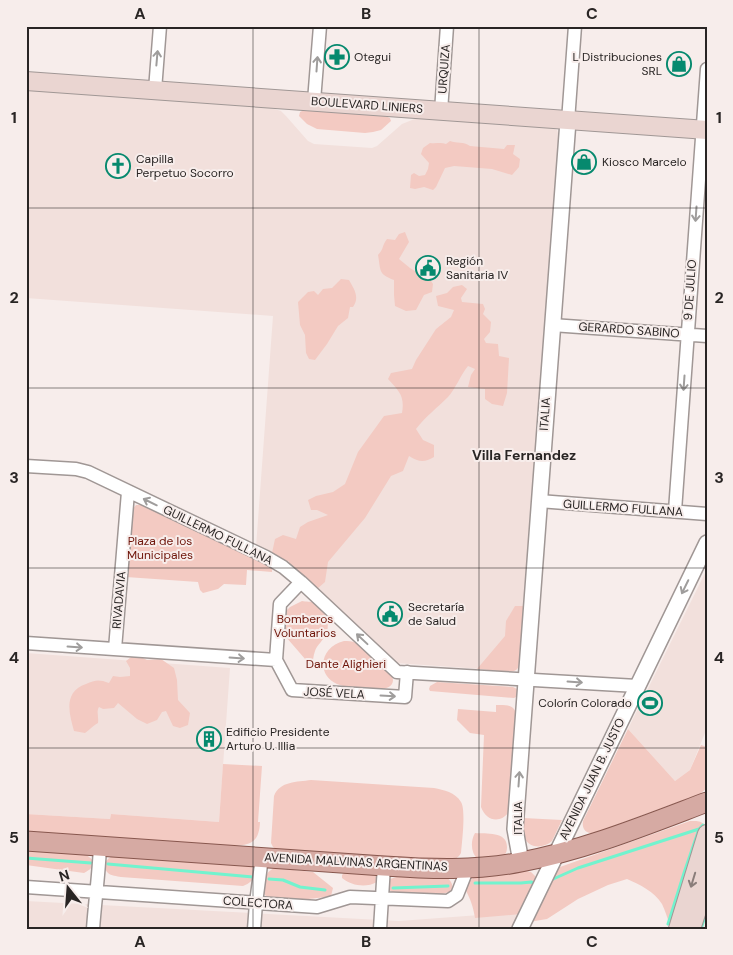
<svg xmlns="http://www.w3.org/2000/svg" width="733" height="955" viewBox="0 0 733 955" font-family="'DM Sans',sans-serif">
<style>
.built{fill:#f2e0dc}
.green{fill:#f3cac2}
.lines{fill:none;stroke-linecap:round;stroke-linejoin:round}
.stream{stroke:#72f3ce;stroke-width:3}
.minor-casing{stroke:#a09795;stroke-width:15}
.tertiary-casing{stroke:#a09795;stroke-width:18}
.secondary-casing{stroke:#a09795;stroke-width:20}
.primary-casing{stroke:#87574e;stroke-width:21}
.minor{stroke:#fff;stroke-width:12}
.tertiary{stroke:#fff;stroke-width:15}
.secondary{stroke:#ead5d1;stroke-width:18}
.primary{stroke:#d6aaa3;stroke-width:19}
.oneway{stroke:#9f9d9c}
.oneway2{stroke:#8a7d7a}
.grid{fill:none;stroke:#292524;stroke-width:1;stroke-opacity:0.55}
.labels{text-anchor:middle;stroke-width:4;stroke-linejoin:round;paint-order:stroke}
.poi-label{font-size:12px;fill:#292524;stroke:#f7edeb;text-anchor:start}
.street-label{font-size:12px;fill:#292524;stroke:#f7edeb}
.park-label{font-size:12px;fill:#6e1409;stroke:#f7edeb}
.neighbourhood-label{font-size:14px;font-weight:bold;fill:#292524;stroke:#f7edeb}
.neatline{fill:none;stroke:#292524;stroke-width:2}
.grid-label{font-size:16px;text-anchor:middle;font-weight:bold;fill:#292524}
</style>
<rect width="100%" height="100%" fill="#f7edeb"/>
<path class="built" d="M 28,90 L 268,107 L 281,111 L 286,116 L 308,141 L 314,144 L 372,148 L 377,146 L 402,124 L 412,120 L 418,118 L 551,127 L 557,130 L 559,136 L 520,662 L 518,668 L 515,670 L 510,671 L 396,663 L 256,547 L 273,316 L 26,298 L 26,91 Z
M 707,569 L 707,728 L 690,770 L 675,781 L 628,729 Z
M 26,653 L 230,668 L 219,822 L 111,814 L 110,819 L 26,814 Z
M 26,901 L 399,921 L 519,912 L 511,929 L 26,929 Z"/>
<path class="green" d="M 304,110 L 385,116 L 390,118 L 391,121 L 381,130 L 373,132 L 365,133 L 317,129 L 307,124 L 299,116 L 300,112 Z
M 450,141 C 457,144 463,141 470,146 L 504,149 L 507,145 L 515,145 L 513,154 L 520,159 L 519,167 L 512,175 L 492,169 L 454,166 L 445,168 L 436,187 L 433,190 L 424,187 L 415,189 L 410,188 L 411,175 L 414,173 L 419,176 L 425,175 L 428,169 L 429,163 L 421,154 L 423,148 L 430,143 C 436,144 441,142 446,144 Z
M 405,232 L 409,242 L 399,259 L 410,268 L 431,281 L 433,284 L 432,292 L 424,295 L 416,310 L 406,311 L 395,306 L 394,295 L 394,280 C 378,274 381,271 378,255 C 384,249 382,245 387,239 L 395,240 L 399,234 Z
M 341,279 L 349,280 C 354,289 360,297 353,307 L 350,307 L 348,318 L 338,326 L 327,344 L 315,360 L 309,359 L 306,353 L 305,335 L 300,325 L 298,302 L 308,292 L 314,291 L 318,295 L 323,289 L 332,288 Z
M 462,285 L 467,289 L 461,298 L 462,302 L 483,304 L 485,309 L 483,314 L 491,322 L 490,332 L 484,339 L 486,343 L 498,344 L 499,356 L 509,358 L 507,393 L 503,406 L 492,404 L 485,399 L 485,389 L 468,387 L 471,375 L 475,369 L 468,366 C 460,376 456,388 448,397 C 437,408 425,417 416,429 L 423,440 L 434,445 L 434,457 C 424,463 419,462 409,456 L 403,471 L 391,476 L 365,518 L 328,562 L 325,582 L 317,589 L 288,567 L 289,561 L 281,562 L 273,558 L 272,553 L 275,539 L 283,535 L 296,539 L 300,527 L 308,522 L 328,515 L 317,510 L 311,510 L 308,500 L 316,496 L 333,492 L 345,484 L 358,452 L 384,416 L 402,413 C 405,396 399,391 388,379 L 391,373 L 412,369 L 416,360 L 436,329 L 451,317 L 454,310 L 438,306 L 436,296 L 447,293 L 453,287 Z
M 136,505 L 143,505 L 271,566 L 272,567 L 272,572 L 247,570 L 246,585 L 224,584 L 218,589 L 203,593 L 200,590 L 198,582 L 126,577 L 132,510 Z
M 302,601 C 306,602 311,601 314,603 C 325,609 331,623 326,634 C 323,641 317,645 315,651 C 313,656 313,662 312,667 L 286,637 L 283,630 L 285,612 L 290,607 Z
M 515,606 L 524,606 L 520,662 C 519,665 519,668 516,670 C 510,674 485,669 477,669 L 505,636 L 506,621 Z
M 344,641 C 348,641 352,641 356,643 C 361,646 390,671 392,676 C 396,685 387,689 381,689 C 368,688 348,689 337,684 C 315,674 321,646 344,641 Z
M 135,654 L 147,660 L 161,659 L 174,668 L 177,680 L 178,700 L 190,713 L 188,725 L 180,728 L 173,726 L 166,711 L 162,712 L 157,720 L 147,724 L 137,719 L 118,703 L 114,708 L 103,709 L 99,707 C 96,712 99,717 98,723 C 92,726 90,730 85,733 L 74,731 C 69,713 63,692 86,684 C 95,680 99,679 109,683 L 113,676 L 120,677 L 130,676 L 130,668 L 126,661 Z
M 437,682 L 513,687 L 517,689 L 518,693 L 516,697 L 514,698 L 430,691 L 429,689 L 430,686 Z
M 496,705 C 505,705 514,704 516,714 L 509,812 C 500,824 486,821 481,807 L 484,735 L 470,733 L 457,720 L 458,709 L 496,712 Z
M 628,729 L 675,781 L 690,770 L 701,745 L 707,747 L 707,788 L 700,794 C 673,804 646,814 619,824 C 612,827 597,834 590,833 C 584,832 582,827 583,821 Z
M 223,764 L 262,766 L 258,822 L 260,822 C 259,847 246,845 227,846 L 26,831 L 26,814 L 110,819 L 111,814 L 219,822 Z
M 311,780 L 434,788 C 444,790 455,792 461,802 C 466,810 462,842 461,853 C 456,863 445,860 436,860 L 276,849 L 273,847 L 271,843 L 274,796 C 280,781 297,782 311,780 Z
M 523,818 L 562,820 L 552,841 C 542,850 526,848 523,834 C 522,829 523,823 523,818 Z
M 690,821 C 697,821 701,820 705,826 L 671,924 L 669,923 C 667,917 665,910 662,904 C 654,891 640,885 627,879 L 608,885 L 578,899 L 547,919 L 529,922 L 551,874 L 560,867 Z
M 475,833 C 486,834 507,831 507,847 C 507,851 506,855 502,856 C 496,859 485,859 478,860 C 471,853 470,842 475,833 Z
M 26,850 L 84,854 C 97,860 96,867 84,873 L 26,865 Z
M 113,856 L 251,866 C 260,874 252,883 243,886 L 121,877 C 117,876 111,876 108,873 C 102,867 106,858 113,856 Z
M 274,868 L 313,872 L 333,888 L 331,896 C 320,898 280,903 270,899 C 268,898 266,896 264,894 C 264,882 263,874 274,868 Z
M 526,871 L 531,872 L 535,876 L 536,883 L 521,914 L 475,918 C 474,913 473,907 471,902 C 467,889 460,889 474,877 Z
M 344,873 L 373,875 L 376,876 L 378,879 L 377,882 C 366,888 352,886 342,878 L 342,875 Z
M 400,876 L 447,878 C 452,881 455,888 449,892 C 447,893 444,893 442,894 L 394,893 L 389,890 L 388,885 L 390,879 Z"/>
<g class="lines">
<path class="stream" d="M 26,858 L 91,863
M 108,864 L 253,877
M 269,879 L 283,880 L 300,887 L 325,890
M 551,880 L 578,868 L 699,829 L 703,825
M 475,883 L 521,883 L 531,882 L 534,883
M 393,888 L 448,886
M 668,924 L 684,873 L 699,829
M 701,929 L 707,910"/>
<defs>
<path id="minor" d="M 155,90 L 160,26
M 314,101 L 320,26
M 441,111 L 447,26
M 568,121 L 575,26
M 552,325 L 707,336
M 26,466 L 76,469 L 88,472 L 266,557 L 283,567 L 301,582 L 397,672 L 637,686
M 539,501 L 707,514
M 675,511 L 707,69
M 26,643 L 276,660
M 115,649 L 128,492
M 276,660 L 292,690 L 405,697 L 407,672
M 276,660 L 280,604 L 301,582
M 26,887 L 317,907 L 350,897 L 448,901 L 457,895 L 468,867
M 93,929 C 95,901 99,873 100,846
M 254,929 L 256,903 L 262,857
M 380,929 L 384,866"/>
<path id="tertiary" d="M 521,862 L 515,829 L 568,121
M 520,929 L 707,543"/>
<path id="secondary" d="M 26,81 L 707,130
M 678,929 L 707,834
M 691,929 L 707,880"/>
<path id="primary" d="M 26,841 L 384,866 C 429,869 476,871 521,862 C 585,850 646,825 707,802"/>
</defs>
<use href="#minor" class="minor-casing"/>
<use href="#tertiary" class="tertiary-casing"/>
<use href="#secondary" class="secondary-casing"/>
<use href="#primary" class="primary-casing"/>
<use href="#minor" class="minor"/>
<use href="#tertiary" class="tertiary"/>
<use href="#secondary" class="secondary"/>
<use href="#primary" class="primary"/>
</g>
<defs><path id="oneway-shaft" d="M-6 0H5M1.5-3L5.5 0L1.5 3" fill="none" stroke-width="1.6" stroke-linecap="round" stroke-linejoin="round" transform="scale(1.25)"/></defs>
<g class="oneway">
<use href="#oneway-shaft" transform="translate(157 58) rotate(-85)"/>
<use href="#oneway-shaft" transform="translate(317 64) rotate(-86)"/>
<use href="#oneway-shaft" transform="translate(696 214) rotate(94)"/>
<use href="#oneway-shaft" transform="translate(684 383) rotate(94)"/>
<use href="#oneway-shaft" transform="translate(150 502) rotate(-154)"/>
<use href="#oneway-shaft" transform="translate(685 587) rotate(116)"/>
<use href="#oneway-shaft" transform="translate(362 639) rotate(-137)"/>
<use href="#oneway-shaft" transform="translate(75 647) rotate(4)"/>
<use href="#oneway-shaft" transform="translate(237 658) rotate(4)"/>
<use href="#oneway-shaft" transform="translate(575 682) rotate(4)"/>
<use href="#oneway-shaft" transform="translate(388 696) rotate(3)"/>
<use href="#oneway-shaft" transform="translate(519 779) rotate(-86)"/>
</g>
<use class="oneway2" href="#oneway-shaft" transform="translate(693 880) rotate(107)"/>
<path class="grid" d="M 253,26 L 253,929M 479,26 L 479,929M 26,208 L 707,208M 26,388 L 707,388M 26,568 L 707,568M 26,748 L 707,748"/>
<defs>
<symbol id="pharmacy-ring" viewBox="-11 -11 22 22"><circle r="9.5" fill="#f7edeb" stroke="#06896e" stroke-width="1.5"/><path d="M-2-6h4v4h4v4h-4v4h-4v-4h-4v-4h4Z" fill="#06896e"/></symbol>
<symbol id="shop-ring" viewBox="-11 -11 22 22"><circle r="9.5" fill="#f7edeb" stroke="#06896e" stroke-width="1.5"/><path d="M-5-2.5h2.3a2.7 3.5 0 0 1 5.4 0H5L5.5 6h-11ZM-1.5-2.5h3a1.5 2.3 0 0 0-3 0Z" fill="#06896e"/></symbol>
<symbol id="church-ring" viewBox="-11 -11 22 22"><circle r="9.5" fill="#f7edeb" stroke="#06896e" stroke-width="1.5"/><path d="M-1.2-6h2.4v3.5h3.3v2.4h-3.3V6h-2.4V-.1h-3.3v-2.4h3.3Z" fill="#06896e"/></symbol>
<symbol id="civic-ring" viewBox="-11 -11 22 22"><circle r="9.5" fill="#f7edeb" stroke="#06896e" stroke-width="1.5"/><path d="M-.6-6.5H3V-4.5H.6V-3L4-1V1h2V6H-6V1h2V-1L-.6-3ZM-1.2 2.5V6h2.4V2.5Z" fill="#06896e"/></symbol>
<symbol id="stadium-ring" viewBox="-11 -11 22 22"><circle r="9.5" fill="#f7edeb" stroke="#06896e" stroke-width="1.5"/><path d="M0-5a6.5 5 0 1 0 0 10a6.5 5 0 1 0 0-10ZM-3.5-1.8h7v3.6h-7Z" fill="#06896e"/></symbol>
<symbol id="building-ring" viewBox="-11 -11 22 22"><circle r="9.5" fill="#f7edeb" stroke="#06896e" stroke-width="1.5"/><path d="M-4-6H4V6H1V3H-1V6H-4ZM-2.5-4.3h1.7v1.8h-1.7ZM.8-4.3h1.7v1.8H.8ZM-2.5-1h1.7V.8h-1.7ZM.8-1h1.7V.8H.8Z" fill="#06896e"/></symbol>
</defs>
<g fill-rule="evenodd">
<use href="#pharmacy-ring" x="323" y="43" width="28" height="28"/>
<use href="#shop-ring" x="665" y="50" width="28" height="28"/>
<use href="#shop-ring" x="570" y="148" width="28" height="28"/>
<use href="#church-ring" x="104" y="152" width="28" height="28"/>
<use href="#civic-ring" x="414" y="254" width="28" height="28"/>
<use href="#civic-ring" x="376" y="600" width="28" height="28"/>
<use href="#stadium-ring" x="636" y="689" width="28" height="28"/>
<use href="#building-ring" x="195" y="725" width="28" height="28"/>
</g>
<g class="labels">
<g class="poi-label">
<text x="354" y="61">Otegui</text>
<text x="662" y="61" text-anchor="end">L Distribuciones<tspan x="662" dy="14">SRL</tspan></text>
<text x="136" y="163">Capilla<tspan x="136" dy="14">Perpetuo Socorro</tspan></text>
<text x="602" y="166">Kiosco Marcelo</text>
<text x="446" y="265">Región<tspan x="446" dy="14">Sanitaria IV</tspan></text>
<text x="408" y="611">Secretaría<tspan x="408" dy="14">de Salud</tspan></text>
<text x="632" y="707" text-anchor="end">Colorín Colorado</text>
<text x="226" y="736">Edificio Presidente<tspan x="226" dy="14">Arturo U. Illia</tspan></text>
</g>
<g class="street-label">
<text transform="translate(444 69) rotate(-86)" y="4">URQUIZA</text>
<text transform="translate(367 105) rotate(4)" y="4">BOULEVARD LINIERS</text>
<text transform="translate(690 290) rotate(-86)" y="4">9 DE JULIO</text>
<text transform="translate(629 330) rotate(4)" y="4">GERARDO SABINO</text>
<text transform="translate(545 414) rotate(-86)" y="4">ITALIA</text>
<text transform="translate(623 508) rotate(4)" y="4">GUILLERMO FULLANA</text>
<text transform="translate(218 535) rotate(26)" y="4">GUILLERMO FULLANA</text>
<text transform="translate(119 600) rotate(-85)" y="4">RIVADAVIA</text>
<text transform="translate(334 693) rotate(3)" y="4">JOSÉ VELA</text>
<text transform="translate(592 779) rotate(-64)" y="4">AVENIDA JUAN B. JUSTO</text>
<text transform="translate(518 818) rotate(-90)" y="4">ITALIA</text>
<text transform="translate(356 862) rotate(3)" y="4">AVENIDA MALVINAS ARGENTINAS</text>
<text transform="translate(258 903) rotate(4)" y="4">COLECTORA</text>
</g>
<g class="park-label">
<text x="160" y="545">Plaza de los<tspan x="160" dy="14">Municipales</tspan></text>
<text x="305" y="623">Bomberos<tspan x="305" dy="14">Voluntarios</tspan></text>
<text x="346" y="668">Dante Alighieri</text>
</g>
<g class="neighbourhood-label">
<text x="524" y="460">Villa Fernandez</text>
</g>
</g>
<rect width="733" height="955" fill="none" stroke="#f7edeb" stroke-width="55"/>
<g transform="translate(68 888) rotate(343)" stroke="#f7edeb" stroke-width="4" paint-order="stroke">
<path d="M0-4L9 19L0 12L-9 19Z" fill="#292524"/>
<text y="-8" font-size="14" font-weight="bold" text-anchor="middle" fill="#292524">N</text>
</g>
<rect x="28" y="28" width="678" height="900" class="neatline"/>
<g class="grid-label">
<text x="140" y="19">A</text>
<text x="366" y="19">B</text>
<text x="592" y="19">C</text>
<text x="14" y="123">1</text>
<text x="719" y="123">1</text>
<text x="14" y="303">2</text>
<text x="719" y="303">2</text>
<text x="14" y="483">3</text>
<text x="719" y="483">3</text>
<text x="14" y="663">4</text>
<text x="719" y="663">4</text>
<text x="14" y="843">5</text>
<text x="719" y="843">5</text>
<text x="140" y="947">A</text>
<text x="366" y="947">B</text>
<text x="592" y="947">C</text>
</g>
</svg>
